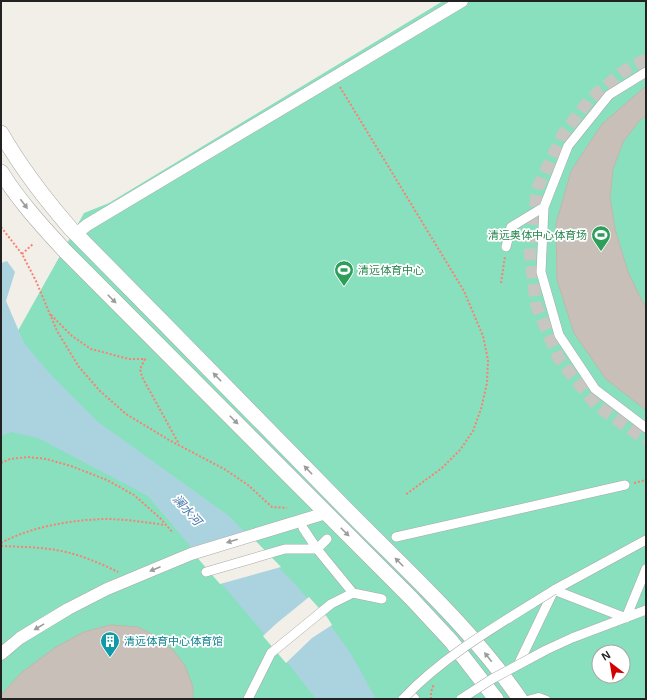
<svg xmlns="http://www.w3.org/2000/svg" width="647" height="700" viewBox="0 0 647 700" font-family="Arial,'Noto Sans SC',sans-serif">
<style>
.pitch{fill:#88e0be;fill-rule:evenodd}
.water{fill:#aad3df}
.pier{fill:#f2efe9}
.building{fill:#c7bfb8;stroke:#c4b6ab}
.lines{fill:none;stroke-linecap:round;stroke-linejoin:round}
.minor-tunnel{stroke:#c8c6c1;stroke-width:12;stroke-dasharray:12 6;stroke-linecap:butt}
.service-casing{stroke:#a9a9a9;stroke-width:7}
.pedestrian-casing{stroke:#a9a9a9;stroke-width:10}
.minor-casing{stroke:#a9a9a9;stroke-width:13}
.tertiary-casing{stroke:#a9a9a9;stroke-width:16}
.path{stroke:#fa8072;stroke-width:2;stroke-dasharray:2 2;stroke-linecap:butt}
.service{stroke:#fff;stroke-width:6}
.pedestrian{stroke:#fff;stroke-width:9}
.minor{stroke:#fff;stroke-width:12}
.tertiary{stroke:#fff;stroke-width:15}
.pedestrian-bridge-casing{stroke:#a9a9a9;stroke-width:10;stroke-linecap:butt}
.pedestrian-bridge{stroke:#fff;stroke-width:9}
.oneway{fill:#9c9c9c}
.labels{text-anchor:middle;stroke-width:3.5;stroke-linejoin:round;paint-order:stroke}
.leisure-label{font-size:11px;fill:#27864d;stroke:#fff;text-anchor:end}
.culture-label{font-size:11px;fill:#0d838f;stroke:#fff;text-anchor:start}
.water-label{font-size:12px;font-style:italic;fill:#4a7aab;stroke:#fff}
</style>
<rect width="100%" height="100%" fill="#f2efe9"/>
<path class="pitch" d="M 443,1 L 646,1 L 646,699 L 1,699 L 1,361 L 84,213 L 109,203 ZM 599,652 L 623,652 L 623,676 L 599,676 Z"/>
<path class="water" d="M 7,261 L 15,272 L 6,301 L 24,343 L 51,375 L 98,422 L 229,516 L 293,582 L 326,619 L 351,654 L 376,699 L 316,699 L 281,654 L 148,496 L 38,438 L 11,432 L 1,436 L 1,263 Z"/>
<path class="pier" d="M 246,531 L 281,567 L 220,584 L 189,548 Z
M 309,597 L 327,617 L 332,625 L 312,638 L 286,663 L 263,636 L 277,623 Z"/>
<path class="building" d="M 646,86 L 646,115 L 639,121 L 623,142 L 613,169 L 610,198 L 615,229 L 628,272 L 641,299 L 646,307 L 646,410 L 606,379 L 574,333 L 557,280 L 556,224 L 571,171 L 602,124 Z
M 110,625 L 138,627 L 157,637 L 173,650 L 185,666 L 193,687 L 193,699 L 1,699 L 1,695 L 21,673 L 56,647 L 84,632 Z"/>
<g class="lines">
<path class="minor-tunnel" d="M 646,59 L 624,71 L 590,99 L 563,134 L 538,187 L 529,246 L 536,305 L 559,359 L 596,405 L 646,440"/>
<defs>
<path id="service" d="M 528,699 L 539,696 L 547,699"/>
<path id="pedestrian" d="M 646,72 L 609,95 L 568,146 L 544,207 L 541,272 L 559,335 L 595,389 L 646,428
M 506,247 L 511,227 L 544,207
M 303,528 L 317,549 L 353,593 L 382,599
M 396,537 L 625,485
M 206,572 L 285,549 L 317,549 L 327,539
M 554,590 L 626,618 L 646,569
M 572,638 L 646,610
M 518,665 L 554,590 L 646,540
M 409,693 L 415,699
M 248,699 L 271,653 L 331,604 L 353,593"/>
<path id="minor" d="M 76,234 L 87,225 L 462,1
M 1,654 L 20,638 L 68,609 L 107,589 L 191,554 L 326,513"/>
<path id="tertiary" d="M 1,133 C 21,168 45,199 71,229 C 163,322 254,415 346,509 C 406,570 471,628 520,699
M 1,172 C 19,201 42,226 65,251 L 411,598 L 451,641 L 496,699"/>
</defs>
<use href="#service" class="service-casing"/>
<use href="#pedestrian" class="pedestrian-casing"/>
<use href="#minor" class="minor-casing"/>
<use href="#tertiary" class="tertiary-casing"/>
<path class="path" d="M 340,87 L 464,291 L 483,336 L 488,360 L 487,383 L 481,409 L 473,431 L 460,450 L 442,468 L 405,495
M 1,227 L 22,254 L 36,281 L 57,331 L 79,367 L 100,391 L 126,414 L 169,440 L 226,470 L 248,485 L 272,507 L 287,508
M 22,254 L 33,244
M 501,283 L 505,256
M 51,315 L 72,336 L 91,349 L 129,359 L 145,359 L 140,369 L 142,377 L 179,444
M 1,463 L 10,459 L 28,457 L 46,459 L 71,466 L 107,480 L 134,495 L 160,518 L 173,533
M 634,483 L 646,480
M 1,543 C 27,529 57,523 86,520 C 92,520 98,519 104,519 C 125,519 145,522 165,525
M 1,546 C 23,547 44,547 66,552 C 83,556 102,564 118,572
M 431,699 L 431,692 L 434,684"/>
<use href="#service" class="service"/>
<use href="#pedestrian" class="pedestrian"/>
<use href="#minor" class="minor"/>
<use href="#tertiary" class="tertiary"/>
<defs>
<path id="pedestrian-bridge" d="M 403,699 C 444,655 503,622 554,590
M 461,699 L 492,679 L 546,650 L 572,638"/>
</defs>
<use href="#pedestrian-bridge" class="pedestrian-bridge-casing"/>
<use href="#pedestrian-bridge" class="pedestrian-bridge"/>
</g>
<defs><path id="oneway-solid" d="M-6-.8H1V-3.2L6.5 0L1 3.2V.8H-6Z"/></defs>
<g class="oneway">
<use href="#oneway-solid" transform="translate(24 204) rotate(53)"/>
<use href="#oneway-solid" transform="translate(112 299) rotate(45)"/>
<use href="#oneway-solid" transform="translate(217 377) rotate(-134)"/>
<use href="#oneway-solid" transform="translate(234 420) rotate(45)"/>
<use href="#oneway-solid" transform="translate(308 470) rotate(-134)"/>
<use href="#oneway-solid" transform="translate(345 532) rotate(45)"/>
<use href="#oneway-solid" transform="translate(232 541) rotate(163)"/>
<use href="#oneway-solid" transform="translate(399 562) rotate(-135)"/>
<use href="#oneway-solid" transform="translate(155 569) rotate(157)"/>
<use href="#oneway-solid" transform="translate(39 627) rotate(149)"/>
<use href="#oneway-solid" transform="translate(488 657) rotate(-128)"/>
</g>
<defs>
<symbol id="stadium-pin" viewBox="-11 -11 22 30"><path d="M0 17L-7.5 6A9.5 9.5 0 1 1 7.5 6Z" fill="#2e9e5b" stroke="#fff"/><path d="M0-5a6.5 5 0 1 0 0 10a6.5 5 0 1 0 0-10ZM-3.5-1.8h7v3.6h-7Z" fill="#fff"/></symbol>
<symbol id="building-pin" viewBox="-11 -11 22 30"><path d="M0 17L-7.5 6A9.5 9.5 0 1 1 7.5 6Z" fill="#0f9aa8" stroke="#fff"/><path d="M-4-6H4V6H1V3H-1V6H-4ZM-2.5-4.3h1.7v1.8h-1.7ZM.8-4.3h1.7v1.8H.8ZM-2.5-1h1.7V.8h-1.7ZM.8-1h1.7V.8H.8Z" fill="#fff"/></symbol>
</defs>
<g fill-rule="evenodd">
<use href="#stadium-pin" x="590" y="224" width="22" height="30"/>
<use href="#stadium-pin" x="333" y="259" width="22" height="30"/>
<use href="#building-pin" x="99" y="630" width="22" height="30"/>
</g>
<g class="labels">
<g class="leisure-label">
<text x="587" y="239">清远奥体中心体育场</text>
<text x="358" y="274" text-anchor="start">清远体育中心</text>
</g>
<g class="culture-label">
<text x="124" y="645">清远体育中心体育馆</text>
</g>
<g class="water-label">
<text transform="translate(187 510) rotate(48)" y="4">澜水河</text>
</g>
</g>
<rect width="647" height="700" fill="none" stroke="#222222" stroke-width="4"/>
<g transform="translate(611 664) rotate(329)"><circle r="19" fill="#ffffff" stroke="#a7a7a7"/>
<path d="M0-3L7 15L0 10L-7 15Z" fill="#d40000"/>
<text y="-6" font-size="11" font-weight="bold" text-anchor="middle" fill="#222222">N</text>
</g>
</svg>
